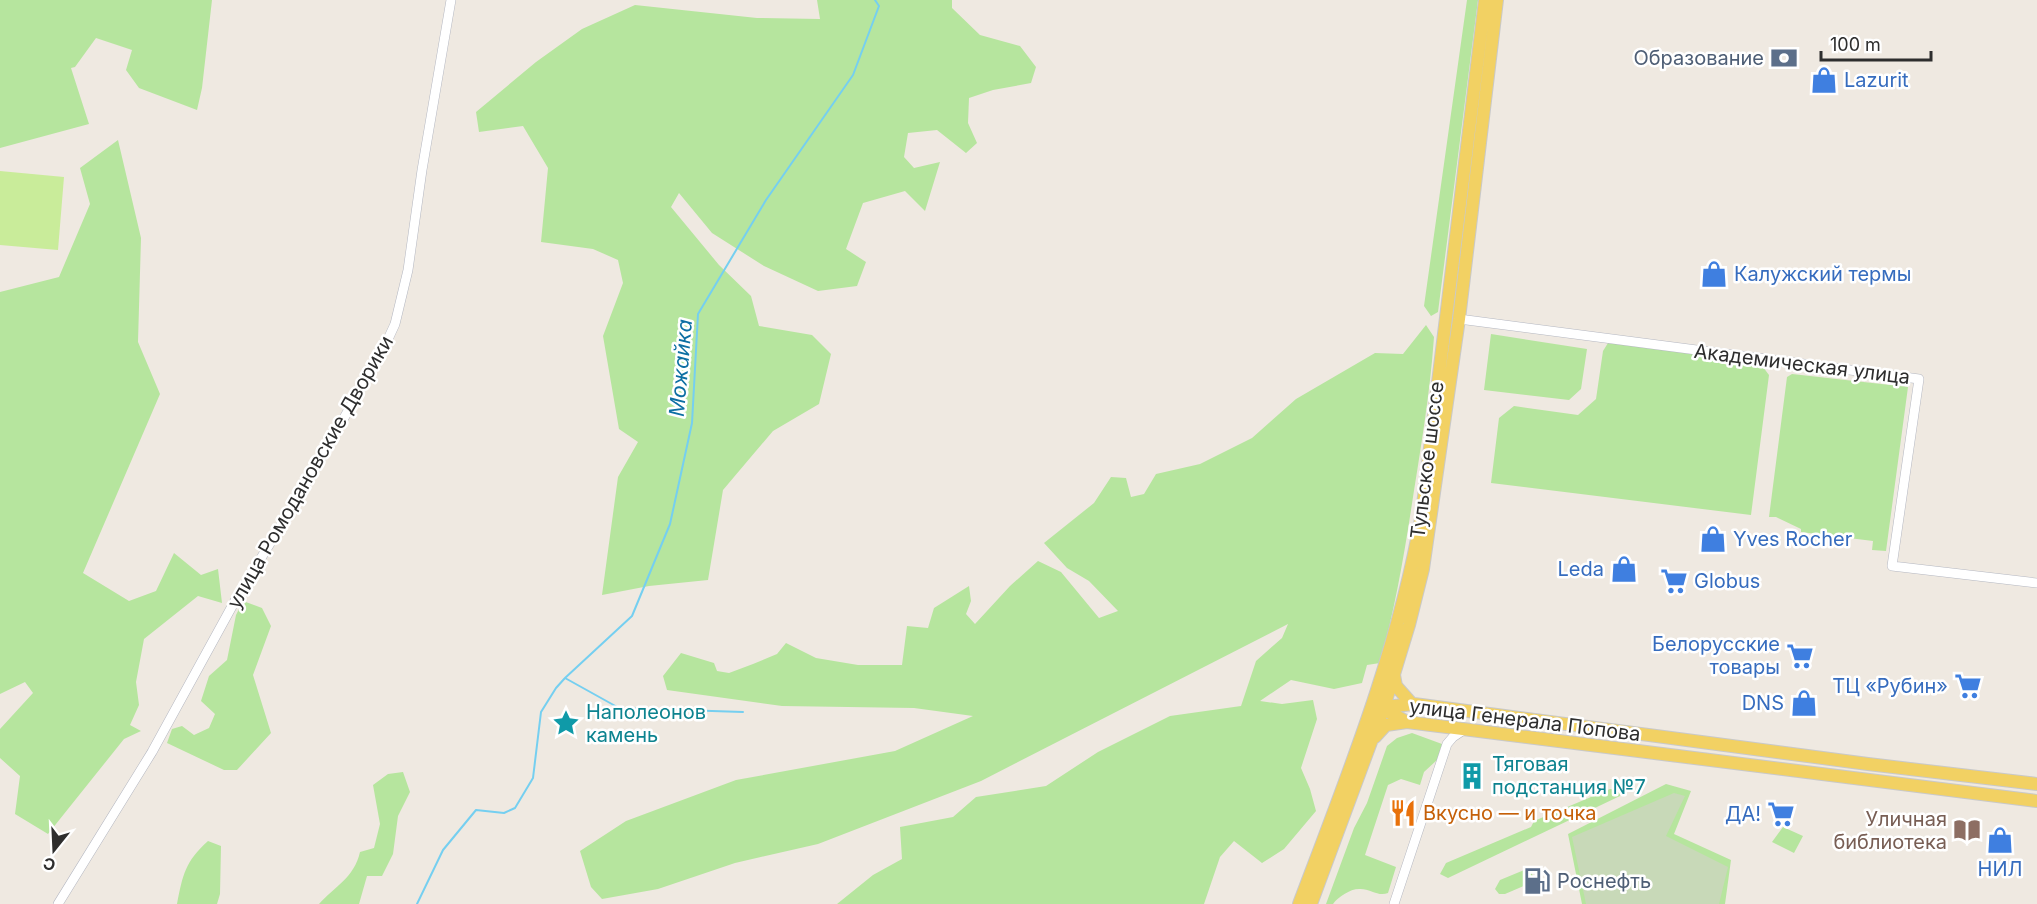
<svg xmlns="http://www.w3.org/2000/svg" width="2037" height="904" viewBox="0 0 2037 904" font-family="Inter,sans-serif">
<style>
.green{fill:#b6e59e}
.cemetery{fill:#c8d9b8}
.pitch{fill:#c9ec9a}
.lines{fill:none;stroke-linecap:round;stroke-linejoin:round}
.stream{stroke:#75cff0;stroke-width:2}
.minor-casing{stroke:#b4b7c1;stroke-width:10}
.major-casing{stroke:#c9c9c9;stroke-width:14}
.minor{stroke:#fff;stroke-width:9}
.major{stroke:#f2d163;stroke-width:12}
.labels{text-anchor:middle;stroke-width:5;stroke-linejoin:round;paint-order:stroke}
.service-label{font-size:20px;fill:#4e5e75;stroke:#fff;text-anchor:end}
.shop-label{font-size:20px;fill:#366cbe;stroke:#fff;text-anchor:end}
.street-label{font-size:20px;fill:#2e2e2e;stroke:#fff}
.culture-label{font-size:20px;fill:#0d838f;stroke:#fff;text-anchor:start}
.food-label{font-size:20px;fill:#c56008;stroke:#fff;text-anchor:start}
.education-label{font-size:20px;fill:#785e54;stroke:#fff;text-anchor:end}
.water-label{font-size:21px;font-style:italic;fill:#0d6fa3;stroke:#fff}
</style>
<rect width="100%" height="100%" fill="#efe9e1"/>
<path class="green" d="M 0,0 L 212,0 L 202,88 L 197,110 L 139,88 L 126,70 L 132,50 L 96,38 L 75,67 L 71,68 L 89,124 L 0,148 Z
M 817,0 L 952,0 L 952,8 L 980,35 L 1020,46 L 1036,67 L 1031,83 L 993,90 L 969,98 L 968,123 L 977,143 L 966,153 L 937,130 L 908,133 L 904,157 L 914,168 L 940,162 L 925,211 L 905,191 L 863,203 L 846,249 L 866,262 L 857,286 L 818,291 L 764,266 L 712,233 L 679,193 L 671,207 L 719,265 L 751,296 L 759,326 L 812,335 L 831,354 L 819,404 L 773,431 L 723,490 L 708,580 L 649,586 L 602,595 L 618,477 L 638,442 L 619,429 L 603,336 L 623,283 L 618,260 L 593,249 L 541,242 L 548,168 L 523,126 L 479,132 L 476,112 L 536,62 L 582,29 L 635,5 L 757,18 L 820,19 Z
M 1467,0 L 1478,0 L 1438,312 L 1431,316 L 1424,306 Z
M 118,140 L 141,238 L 138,342 L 160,394 L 83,573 L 129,601 L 156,591 L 174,553 L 201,575 L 218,569 L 222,603 L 198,596 L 144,639 L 136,682 L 139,705 L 130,725 L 141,731 L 124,739 L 48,834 L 15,814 L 20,776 L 0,758 L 0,729 L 33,693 L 25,682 L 0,694 L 0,292 L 59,277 L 90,204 L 80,168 Z
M 1426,325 L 1434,337 C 1430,395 1420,452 1411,510 C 1403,562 1394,612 1380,663 L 1367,665 L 1362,683 L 1334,689 L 1291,680 L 1260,701 L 1282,704 L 1313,700 L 1317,719 L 1301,768 L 1310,789 L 1316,811 L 1284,849 L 1262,863 L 1234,841 L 1220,857 L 1204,904 L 837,904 L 873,875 L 902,859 L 900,827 L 953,817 L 976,797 L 1046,786 L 1098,752 L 1170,716 L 1241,706 L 1256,661 L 1282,638 L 1288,624 L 981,781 L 818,844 L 735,863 L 658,889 L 602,899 L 591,887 L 580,851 L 626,821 L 736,780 L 895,751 L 973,716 L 914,708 L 782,706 L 667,690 L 663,676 L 681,653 L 714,663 L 717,671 L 729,673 L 753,664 L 777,654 L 786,643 L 816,658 L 858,665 L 902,665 L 907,626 L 928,628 L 934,608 L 969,586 L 971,601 L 966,614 L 975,624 L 1010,586 L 1038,561 L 1061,572 L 1099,618 L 1118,611 L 1089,581 L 1067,568 L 1044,543 L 1094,503 L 1111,477 L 1126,478 L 1131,497 L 1144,494 L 1156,474 L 1200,464 L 1252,438 L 1296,399 L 1375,353 L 1403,354 Z
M 1491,334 L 1587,349 L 1581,389 L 1569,400 L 1484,390 Z
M 1608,343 L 1760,363 L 1769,375 L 1751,515 L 1491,483 L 1499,418 L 1514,406 L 1578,415 L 1596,399 L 1603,351 Z
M 1792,374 L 1908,387 L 1886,551 L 1872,550 L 1873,541 L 1801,532 L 1801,529 L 1776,517 L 1769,517 L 1787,377 Z
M 243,601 L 262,608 L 271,626 L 253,675 L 271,733 L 237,770 L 224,770 L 167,743 L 172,729 L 182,726 L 194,735 L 209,728 L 215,714 L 201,701 L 209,676 L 227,660 L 236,615 Z
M 1412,733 L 1442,744 L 1437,760 L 1424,772 L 1420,785 L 1401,779 L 1388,785 L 1365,855 L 1396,867 L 1388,893 C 1378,897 1369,888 1359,889 C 1350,889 1338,897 1333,904 L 1326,904 L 1354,828 L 1367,803 L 1387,746 L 1397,738 Z
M 403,772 L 410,792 L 398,816 L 393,854 L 382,876 L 367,876 L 359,904 L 319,904 C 335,886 354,878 360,852 L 374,848 L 380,824 L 373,785 L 388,774 Z
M 1666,784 L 1691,791 L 1674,834 L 1731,860 L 1725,904 L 1582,904 L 1568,834 Z
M 1610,789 L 1623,789 L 1620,796 L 1448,878 L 1440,874 L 1446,863 L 1531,827 L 1534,821 Z
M 1783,827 L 1803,836 L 1794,853 L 1772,842 Z
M 208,841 L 221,846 L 220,894 L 217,904 L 177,904 C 183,874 185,862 208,841 Z
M 1529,868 L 1534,878 L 1533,882 L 1505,894 L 1499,894 L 1495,889 L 1500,880 Z"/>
<path class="cemetery" d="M 1674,793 L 1685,796 L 1666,836 L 1728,867 L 1719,904 L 1586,904 L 1572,837 Z"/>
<path class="pitch" d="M 0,171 L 64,177 L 58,250 L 0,245 Z"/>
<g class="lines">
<path class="stream" d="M 565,678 L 632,616 L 670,524 L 692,423 L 698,314 L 766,200 L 853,75 L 879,6 L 875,0
M 417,904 L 443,850 L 476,810 L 504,813 L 515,808 L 533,778 L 541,712 L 556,688 L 565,678 L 619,708 L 743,712"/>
<defs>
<path id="minor" d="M 1459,319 L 1919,379 L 1892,566 L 2037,583
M 58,904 L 152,752 L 236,599 L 302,491 L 383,350 L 395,324 L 408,270 L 422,170 L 451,0
M 1394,904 L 1447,744 L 1453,737 L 1465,729"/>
<path id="major" d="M 1394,675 L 1396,686 L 1412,704
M 1378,706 L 1407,722 L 2037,801
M 1384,707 L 1414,704 L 1868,764 L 2037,784
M 1375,737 L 1386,725 L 1407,722
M 1299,904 C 1348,774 1398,651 1422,513 L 1485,0
M 1311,904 L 1384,707 L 1409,625 L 1423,569 L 1459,319 L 1497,0"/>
</defs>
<use href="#minor" class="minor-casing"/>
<use href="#major" class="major-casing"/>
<use href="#minor" class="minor"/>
<use href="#major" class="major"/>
</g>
<defs>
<symbol id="bank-bare" viewBox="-9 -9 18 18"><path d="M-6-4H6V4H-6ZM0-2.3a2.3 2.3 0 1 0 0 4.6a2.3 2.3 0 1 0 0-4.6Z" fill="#5c6f8a" stroke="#fff" stroke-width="2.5" paint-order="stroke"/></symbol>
<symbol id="shop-bare" viewBox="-9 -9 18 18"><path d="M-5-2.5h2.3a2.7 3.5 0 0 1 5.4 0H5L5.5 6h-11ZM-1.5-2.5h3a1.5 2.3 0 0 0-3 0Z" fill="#3f7fe0" stroke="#fff" stroke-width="2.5" paint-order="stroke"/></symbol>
<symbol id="supermarket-bare" viewBox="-9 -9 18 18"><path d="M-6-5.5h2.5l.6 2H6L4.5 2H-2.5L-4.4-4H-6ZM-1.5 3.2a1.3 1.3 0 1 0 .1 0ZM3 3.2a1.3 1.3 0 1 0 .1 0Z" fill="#3f7fe0" stroke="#fff" stroke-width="2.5" paint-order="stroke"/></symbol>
<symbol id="sight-bare" viewBox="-9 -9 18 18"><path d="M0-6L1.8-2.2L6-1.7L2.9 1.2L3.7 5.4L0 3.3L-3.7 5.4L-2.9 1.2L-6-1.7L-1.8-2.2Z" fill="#0f9aa8" stroke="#fff" stroke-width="2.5" paint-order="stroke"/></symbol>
<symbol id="building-bare" viewBox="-9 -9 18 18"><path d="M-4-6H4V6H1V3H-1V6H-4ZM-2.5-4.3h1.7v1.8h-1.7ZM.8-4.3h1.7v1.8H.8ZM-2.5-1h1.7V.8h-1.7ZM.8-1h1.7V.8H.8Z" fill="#0f9aa8" stroke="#fff" stroke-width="2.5" paint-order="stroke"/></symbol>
<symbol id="restaurant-bare" viewBox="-9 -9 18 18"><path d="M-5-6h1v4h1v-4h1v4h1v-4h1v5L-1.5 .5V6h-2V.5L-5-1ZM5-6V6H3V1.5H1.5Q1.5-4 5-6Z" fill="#e8710a" stroke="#fff" stroke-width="2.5" paint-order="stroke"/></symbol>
<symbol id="library-bare" viewBox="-9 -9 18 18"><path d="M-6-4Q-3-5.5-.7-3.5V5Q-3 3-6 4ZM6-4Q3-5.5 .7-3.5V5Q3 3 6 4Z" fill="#8d6e63" stroke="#fff" stroke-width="2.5" paint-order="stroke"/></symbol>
<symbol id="fuel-bare" viewBox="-9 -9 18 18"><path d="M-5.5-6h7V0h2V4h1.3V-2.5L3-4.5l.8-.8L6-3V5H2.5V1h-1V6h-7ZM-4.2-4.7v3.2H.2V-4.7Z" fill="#5c6f8a" stroke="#fff" stroke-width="2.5" paint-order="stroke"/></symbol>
</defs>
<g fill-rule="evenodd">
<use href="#bank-bare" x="1765" y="39" width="38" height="38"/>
<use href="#shop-bare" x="1805" y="61" width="38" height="38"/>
<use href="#shop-bare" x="1695" y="255" width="38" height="38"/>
<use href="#shop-bare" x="1694" y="520" width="38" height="38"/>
<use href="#shop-bare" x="1605" y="550" width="38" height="38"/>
<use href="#supermarket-bare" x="1655" y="562" width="38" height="38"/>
<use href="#supermarket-bare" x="1781" y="637" width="38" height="38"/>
<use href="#supermarket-bare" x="1949" y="667" width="38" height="38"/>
<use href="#shop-bare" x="1785" y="684" width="38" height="38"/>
<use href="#sight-bare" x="547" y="704" width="38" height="38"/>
<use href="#building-bare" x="1453" y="757" width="38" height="38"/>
<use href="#restaurant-bare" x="1384" y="794" width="38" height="38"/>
<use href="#supermarket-bare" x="1762" y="795" width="38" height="38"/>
<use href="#library-bare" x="1948" y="811" width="38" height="38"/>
<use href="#shop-bare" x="1981" y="821" width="38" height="38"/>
<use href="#fuel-bare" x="1518" y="862" width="38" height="38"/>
</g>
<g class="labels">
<g class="service-label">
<text x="1764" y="65">Образование</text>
<text x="1557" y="888" text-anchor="start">Роснефть</text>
</g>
<g class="shop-label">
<text x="1844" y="87" text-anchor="start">Lazurit</text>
<text x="1734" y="281" text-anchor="start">Калужский термы</text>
<text x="1733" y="546" text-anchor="start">Yves Rocher</text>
<text x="1604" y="576">Leda</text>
<text x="1694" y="588" text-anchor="start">Globus</text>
<text x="1780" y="651">Белорусские<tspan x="1780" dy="23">товары</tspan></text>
<text x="1948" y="693">ТЦ «Рубин»</text>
<text x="1784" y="710">DNS</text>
<text x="1761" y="821">ДА!</text>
<text x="2000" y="876" text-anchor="middle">НИЛ</text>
</g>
<g class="street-label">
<text transform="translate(1802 364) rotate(7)" y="7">Академическая улица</text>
<text transform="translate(1427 460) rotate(-83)" y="7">Тульское шоссе</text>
<text transform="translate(310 472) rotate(-60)" y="7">улица Ромодановские Дворики</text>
<text transform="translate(1525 720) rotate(7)" y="7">улица Генерала Попова</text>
</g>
<g class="culture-label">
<text x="586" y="719">Наполеонов<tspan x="586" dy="23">камень</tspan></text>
<text x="1492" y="771">Тяговая<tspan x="1492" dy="23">подстанция №7</tspan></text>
</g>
<g class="food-label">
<text x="1423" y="820">Вкусно — и точка</text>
</g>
<g class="education-label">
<text x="1947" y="826">Уличная<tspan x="1947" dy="23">библиотека</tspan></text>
</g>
<g class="water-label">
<text transform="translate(681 368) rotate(-85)" y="7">Можайка</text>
</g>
</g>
<g transform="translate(54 850) rotate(198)" stroke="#ffffff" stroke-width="4.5" paint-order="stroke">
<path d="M0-4.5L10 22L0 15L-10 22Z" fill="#2e2e2e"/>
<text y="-9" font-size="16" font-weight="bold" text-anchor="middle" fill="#2e2e2e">С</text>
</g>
<path d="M1821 51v9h110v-9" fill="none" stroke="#2e2e2e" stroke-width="3"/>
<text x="1830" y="51" font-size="18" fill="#2e2e2e" stroke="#ffffff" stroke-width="4.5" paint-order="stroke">100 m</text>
</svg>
